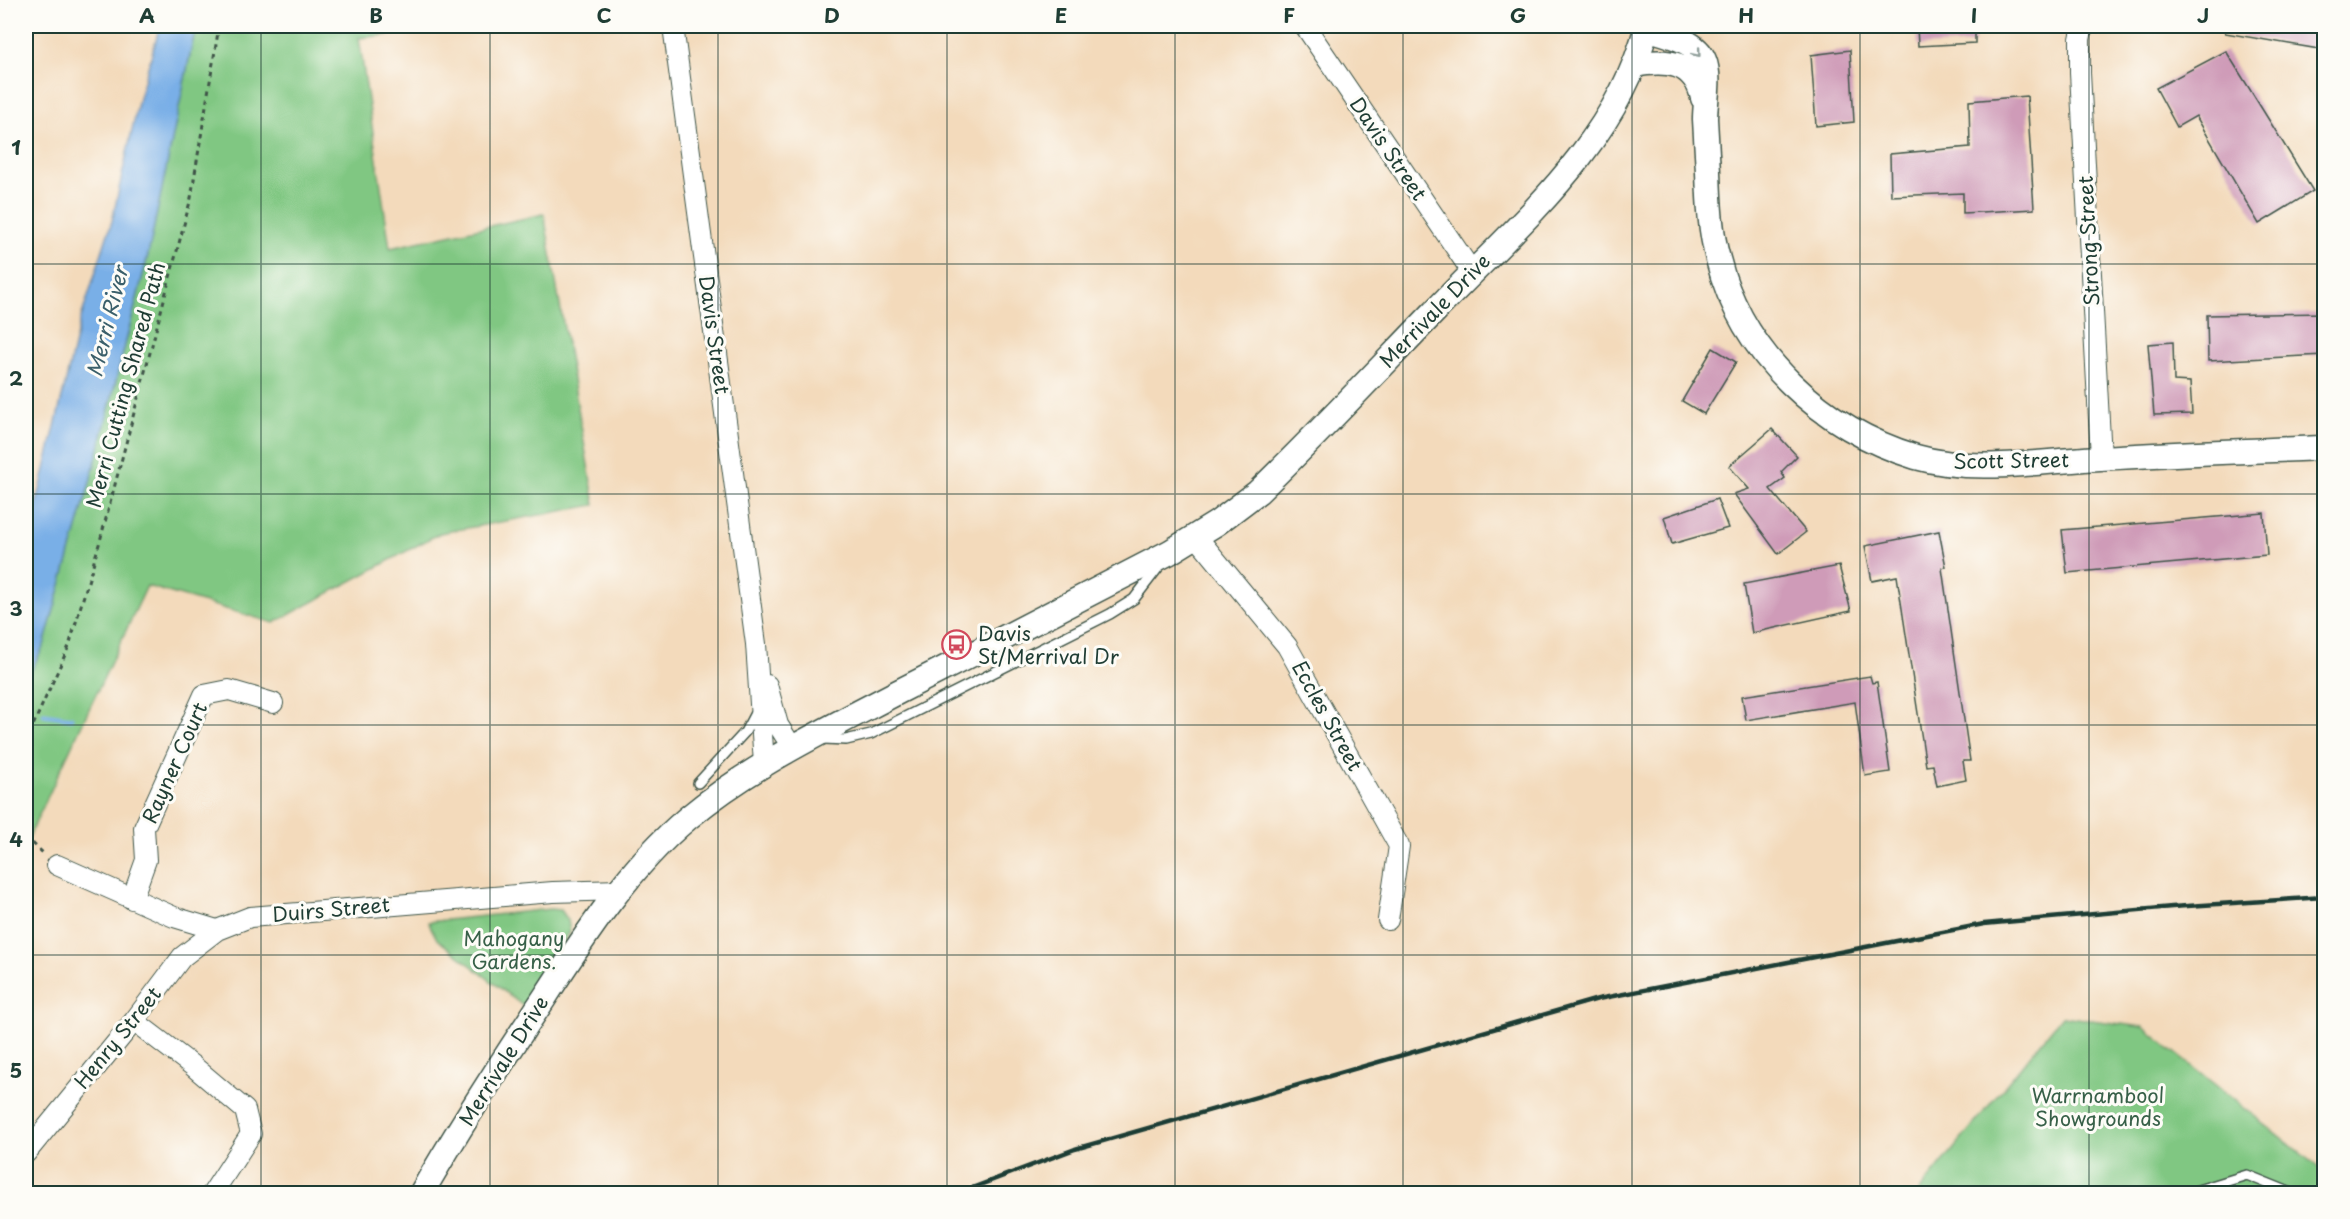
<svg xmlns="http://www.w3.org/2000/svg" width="2350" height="1219" viewBox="0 0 2350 1219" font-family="'Playpen Sans',sans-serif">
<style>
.green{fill:#80c782;stroke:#50825b;stroke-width:1.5}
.water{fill:#79afe7;stroke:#4c768e;stroke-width:1.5}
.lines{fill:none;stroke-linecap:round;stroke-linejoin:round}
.stream{stroke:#79afe7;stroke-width:5}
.building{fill:#cf9bb8}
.service-casing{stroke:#3f5548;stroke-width:12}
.minor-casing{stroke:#3f5548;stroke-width:22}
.tertiary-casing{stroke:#3f5548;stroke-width:27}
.path{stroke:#3f5548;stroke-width:3;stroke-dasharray:4.5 4.5;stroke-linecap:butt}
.service{stroke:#fff;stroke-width:9}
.minor{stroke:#fff;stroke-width:20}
.tertiary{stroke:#fff;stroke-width:24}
.rail{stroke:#1f3d34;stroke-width:4.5}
.oneway{stroke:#8f9e9a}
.grid{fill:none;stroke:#1f3d34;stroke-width:1.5;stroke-opacity:0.55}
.labels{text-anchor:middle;stroke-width:6;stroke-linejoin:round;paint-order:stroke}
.street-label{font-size:20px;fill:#1f3d34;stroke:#fdfcf7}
.poi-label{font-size:20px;fill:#1f3d34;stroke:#fdfcf7;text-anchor:start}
.park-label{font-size:20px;fill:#376048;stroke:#fdfcf7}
.water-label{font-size:21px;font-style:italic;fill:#3a5f6a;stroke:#fdfcf7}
.neatline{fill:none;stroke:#1f3d34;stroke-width:2}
.grid-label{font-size:20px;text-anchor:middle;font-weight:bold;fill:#1f3d34}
</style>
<rect width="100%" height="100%" fill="#fdfcf7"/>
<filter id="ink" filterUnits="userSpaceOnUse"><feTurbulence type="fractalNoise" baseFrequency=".0167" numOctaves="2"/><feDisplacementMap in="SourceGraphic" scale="12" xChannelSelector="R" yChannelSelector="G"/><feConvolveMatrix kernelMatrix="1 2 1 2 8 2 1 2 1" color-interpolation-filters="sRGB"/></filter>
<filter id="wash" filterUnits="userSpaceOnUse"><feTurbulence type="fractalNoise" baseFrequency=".008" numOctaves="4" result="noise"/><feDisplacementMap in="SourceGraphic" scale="24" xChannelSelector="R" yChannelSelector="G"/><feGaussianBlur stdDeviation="1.35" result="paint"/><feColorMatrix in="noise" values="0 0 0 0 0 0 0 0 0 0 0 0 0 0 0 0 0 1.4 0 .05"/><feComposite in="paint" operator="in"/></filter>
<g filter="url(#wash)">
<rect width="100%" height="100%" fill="#f3dabb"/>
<path class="green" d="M 196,26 L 464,26 L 359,38 L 390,248 L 544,214 L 595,505 L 440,533 L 274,623 L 147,586 L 26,843 L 26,681 L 44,645 L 92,475 L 148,255 Z
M 550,909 L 561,910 L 568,920 L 570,932 L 523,1006 L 437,939 L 428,922 Z
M 2062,1016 L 2143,1027 L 2324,1172 L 2324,1193 L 1917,1194 Z"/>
<path class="water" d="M 160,26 L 196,26 L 148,255 L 92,475 L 44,645 L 26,681 L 26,540 L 40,490 L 80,321 L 112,221 L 139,98 Z"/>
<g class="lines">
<path class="stream" d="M 26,703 L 29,706
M 44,714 L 71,718"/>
</g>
<g id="blocks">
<path class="building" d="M 1917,26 L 1975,26 L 1975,43 L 1918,46 Z
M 2226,26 L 2325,26 L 2325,50 L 2225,33 Z
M 1850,50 L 1854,122 L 1816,126 L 1811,55 Z
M 2226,51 L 2313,191 L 2259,224 L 2196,116 L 2177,127 L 2156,88 Z
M 2027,96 L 2034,209 L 1963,213 L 1963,193 L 1891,196 L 1890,154 L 1970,147 L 1969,101 Z
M 2325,313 L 2325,355 L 2208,361 L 2207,315 Z
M 2173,342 L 2174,381 L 2190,382 L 2192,414 L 2154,415 L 2148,344 Z
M 1713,348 L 1736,362 L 1704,414 L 1682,401 Z
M 1772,429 L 1797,456 L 1781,472 L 1785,478 L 1770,489 L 1806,532 L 1778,554 L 1734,494 L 1749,489 L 1729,466 Z
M 1717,499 L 1728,528 L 1672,544 L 1664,517 Z
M 2264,513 L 2267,555 L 2067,573 L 2062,530 Z
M 1939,531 L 1946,567 L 1942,568 L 1970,761 L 1963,761 L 1966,780 L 1937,786 L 1933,765 L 1926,766 L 1897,576 L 1872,581 L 1865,546 Z
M 1839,566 L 1851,611 L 1752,633 L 1744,584 Z
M 1870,676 L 1872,683 L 1877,682 L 1890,772 L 1865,776 L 1855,702 L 1746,720 L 1742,696 Z"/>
</g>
</g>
<g filter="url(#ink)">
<use href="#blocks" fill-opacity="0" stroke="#3f5548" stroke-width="1.5"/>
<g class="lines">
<defs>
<path id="service" d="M 824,739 L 846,740 L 871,734 L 1110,614 L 1134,599 L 1161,564
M 698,783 L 745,732 L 755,713
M 2185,1194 L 2247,1175 L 2294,1194"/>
<path id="minor" d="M 673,26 L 756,644 L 764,764
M 1305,26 L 1472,272
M 2083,26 L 2080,39 L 2080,73 L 2101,457
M 1196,536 L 1287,646 L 1399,846 L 1388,920
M 767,685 L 778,725 L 792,747
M 57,865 L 174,917 L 217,930 L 250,917 L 553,892 L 620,890
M 132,899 L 146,860 L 144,828 L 204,695 L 229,690 L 273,703
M 134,1021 L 193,1066 L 245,1110 L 251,1134 L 212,1194
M 26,1153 L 134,1021 L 182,957 L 217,930"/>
<path id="tertiary" d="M 1646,28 C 1665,34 1696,40 1704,60 C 1711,77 1705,101 1705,119 C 1706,136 1707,154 1708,172 C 1709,201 1710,231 1718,259 C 1742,355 1823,429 1916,457 C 1975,474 2040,461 2100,458 C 2175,453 2250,451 2324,448
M 1634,65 C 1666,59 1695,61 1703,98
M 421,1194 C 459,1128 501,1063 543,1000 C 585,935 629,867 689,817 C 752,765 826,730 898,692 C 989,646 1079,599 1170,552 L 1217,523 L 1258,492 C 1319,433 1377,371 1436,310 C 1517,225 1617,144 1647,26"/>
</defs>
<use href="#service" class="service-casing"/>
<use href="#minor" class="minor-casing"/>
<use href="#tertiary" class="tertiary-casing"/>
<path class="path" d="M 26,741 L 69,646 L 100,541 L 191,198 L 219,26
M 26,837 L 44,854"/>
<use href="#service" class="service"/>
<use href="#minor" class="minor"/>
<use href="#tertiary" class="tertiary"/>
<path class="rail" d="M 956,1194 L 1075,1149 L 1598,999 L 1984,924 L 2172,907 L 2324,897"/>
</g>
<defs><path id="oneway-chevron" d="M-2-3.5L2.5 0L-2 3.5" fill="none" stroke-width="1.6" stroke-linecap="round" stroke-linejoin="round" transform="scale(1.5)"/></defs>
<use class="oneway" href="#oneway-chevron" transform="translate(1697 53) rotate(50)"/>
</g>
<path class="grid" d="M 261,26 L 261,1194M 490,26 L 490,1194M 718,26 L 718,1194M 947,26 L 947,1194M 1175,26 L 1175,1194M 1403,26 L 1403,1194M 1632,26 L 1632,1194M 1860,26 L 1860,1194M 2089,26 L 2089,1194M 26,264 L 2324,264M 26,494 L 2324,494M 26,725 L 2324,725M 26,955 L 2324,955"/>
<defs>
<symbol id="bus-ring" viewBox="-11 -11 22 22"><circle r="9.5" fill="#fdfcf7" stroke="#d1495b" stroke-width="1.5"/><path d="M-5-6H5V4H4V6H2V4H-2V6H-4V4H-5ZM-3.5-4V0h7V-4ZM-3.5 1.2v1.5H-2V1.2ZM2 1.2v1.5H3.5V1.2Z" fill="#d1495b"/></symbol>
</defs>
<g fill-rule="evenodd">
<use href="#bus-ring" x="940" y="628" width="33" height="33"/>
</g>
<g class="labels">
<g class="street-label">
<text transform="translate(1388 149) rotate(56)" y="7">Davis Street</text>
<text transform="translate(2089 241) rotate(-93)" y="7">Strong Street</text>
<text transform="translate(1435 311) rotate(-46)" y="7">Merrivale Drive</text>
<text transform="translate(714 335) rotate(82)" y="7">Davis Street</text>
<text transform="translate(126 385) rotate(-75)" y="7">Merri Cutting Shared Path</text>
<text transform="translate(2011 461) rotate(-1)" y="7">Scott Street</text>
<text transform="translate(1327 716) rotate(61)" y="7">Eccles Street</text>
<text transform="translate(175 763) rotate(-66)" y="7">Rayner Court</text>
<text transform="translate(331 910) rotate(-5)" y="7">Duirs Street</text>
<text transform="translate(118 1038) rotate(-51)" y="7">Henry Street</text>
<text transform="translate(504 1061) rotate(-58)" y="7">Merrivale Drive</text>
</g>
<g class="poi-label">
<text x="978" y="641">Davis<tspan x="978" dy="23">St/Merrival Dr</tspan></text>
</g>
<g class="park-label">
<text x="514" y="946">Mahogany<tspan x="514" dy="23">Gardens.</tspan></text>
<text x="2098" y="1103">Warrnambool<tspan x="2098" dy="23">Showgrounds</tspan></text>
</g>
<g class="water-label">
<text transform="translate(108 322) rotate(-76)" y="7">Merri River</text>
</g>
</g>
<rect width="2350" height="1219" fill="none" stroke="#fdfcf7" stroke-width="66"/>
<rect x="33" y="33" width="2284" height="1153" class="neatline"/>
<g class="grid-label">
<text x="147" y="23">A</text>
<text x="376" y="23">B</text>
<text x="604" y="23">C</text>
<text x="832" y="23">D</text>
<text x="1061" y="23">E</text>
<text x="1289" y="23">F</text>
<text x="1518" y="23">G</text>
<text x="1746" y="23">H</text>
<text x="1974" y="23">I</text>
<text x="2203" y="23">J</text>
<text x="16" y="155">1</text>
<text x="16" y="386">2</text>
<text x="16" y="616">3</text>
<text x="16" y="847">4</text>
<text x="16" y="1078">5</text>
</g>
</svg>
